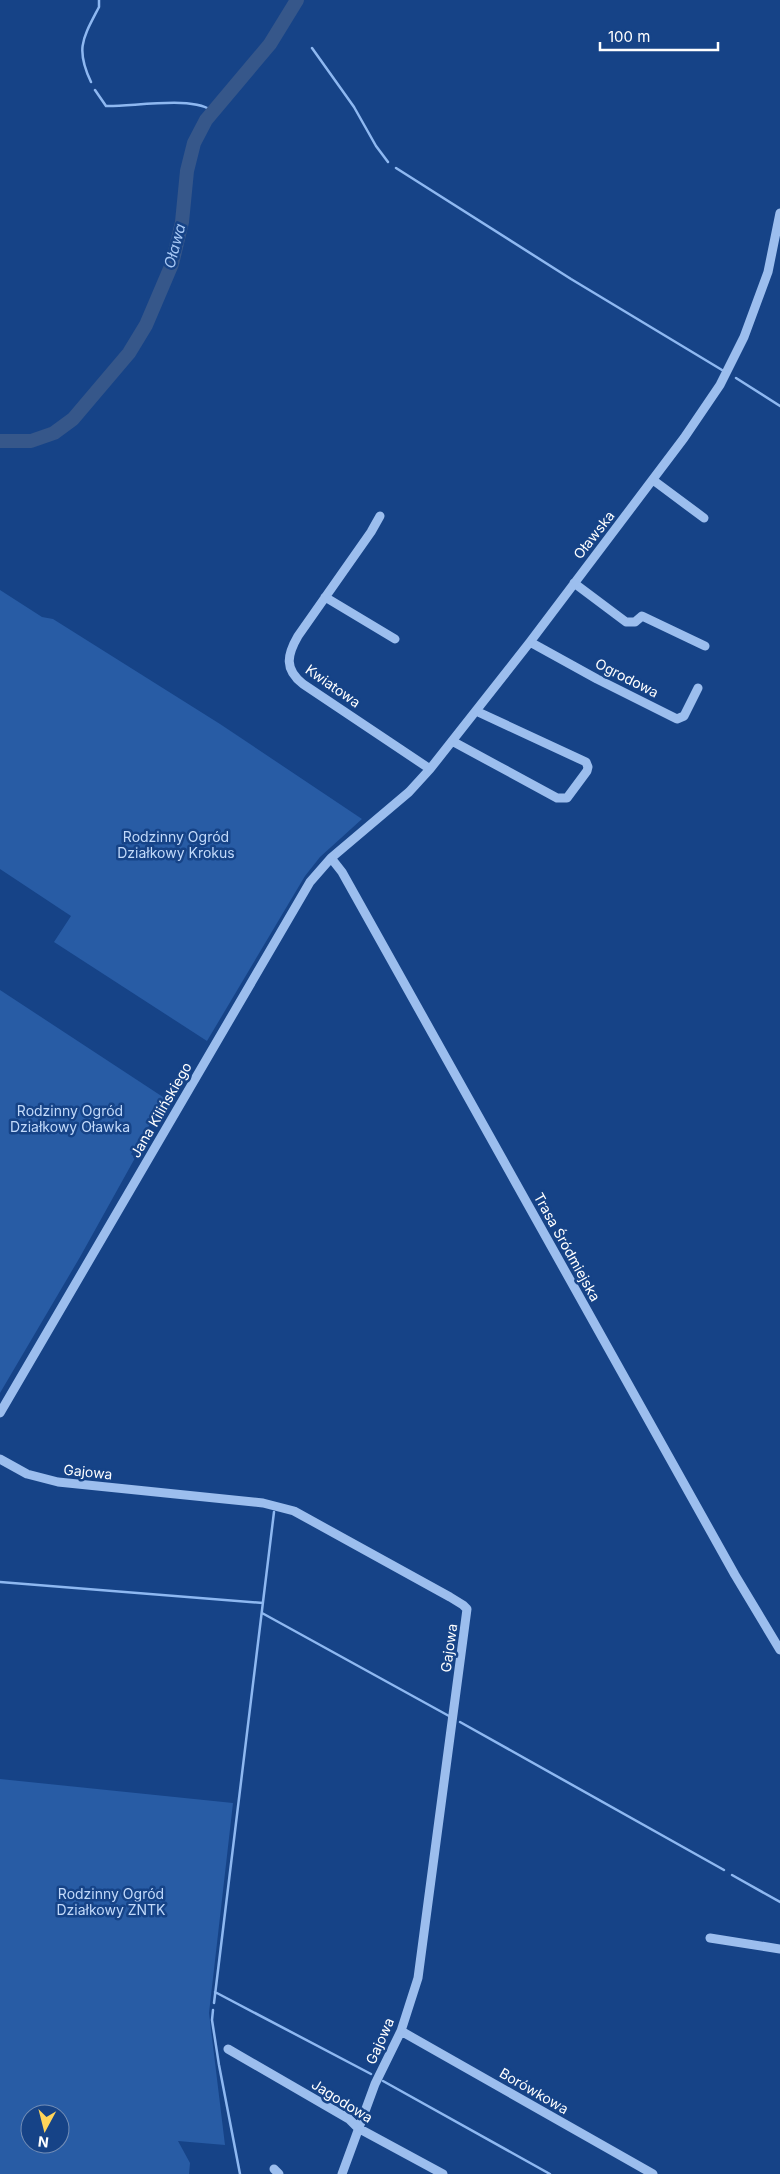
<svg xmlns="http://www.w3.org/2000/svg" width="780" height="2174" viewBox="0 0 780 2174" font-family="Inter,sans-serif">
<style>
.green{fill:#285ca5;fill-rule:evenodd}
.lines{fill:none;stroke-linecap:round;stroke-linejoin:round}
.stream{stroke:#8eb8f1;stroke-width:2.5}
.river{stroke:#36578a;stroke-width:14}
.minor{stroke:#9cbeee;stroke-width:9}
.labels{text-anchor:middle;stroke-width:5;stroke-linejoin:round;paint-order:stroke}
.street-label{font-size:14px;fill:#fff;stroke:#164387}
.park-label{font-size:14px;fill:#c1d9fa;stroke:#164387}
.water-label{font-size:15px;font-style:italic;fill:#a7c8f5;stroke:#164387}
</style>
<rect width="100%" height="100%" fill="#164387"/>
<path class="green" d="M 0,590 L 42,617 L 53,619 L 220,724 L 362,819 L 320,857 L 305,876 L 207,1041 L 54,942 L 71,916 L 0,869 Z
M 0,990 L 166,1099 L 131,1154 L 135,1158 L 80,1257 L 0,1393 Z
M 0,1779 L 233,1803 L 209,2013 L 225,2145 L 178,2141 L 190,2163 L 189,2174 L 0,2174 ZM 30,2114 L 60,2114 L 60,2144 L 30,2144 Z"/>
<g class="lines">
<path class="stream" d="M 312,48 L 354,107 L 376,146 L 388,162
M 91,82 C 75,48 83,38 99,7 L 99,0
M 95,90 L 106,106 C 131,107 197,95 213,112
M 396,168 L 571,279 L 722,370
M 736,378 L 780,406
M 0,1582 L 263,1603
M 262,1613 L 449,1716
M 460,1722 L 724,1870
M 732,1875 L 780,1902
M 215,1992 L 371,2074
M 214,2003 L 274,1512
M 213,2010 L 212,2020 L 219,2065 L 240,2174
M 383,2081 L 550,2174"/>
<path class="river" d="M 0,441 L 31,441 L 54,433 L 73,419 L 129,353 L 146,325 L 172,264 L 182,222 L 187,171 L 194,143 L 206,120 L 270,44 L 297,0"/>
<path class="minor" d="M 653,480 L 704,518
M 380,516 L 371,532 L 298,636 C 287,655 284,669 303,684 L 430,769
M 574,583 L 626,622 L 635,622 L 642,616 L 705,646
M 325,597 L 395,639
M 530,642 L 597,679 L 677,719 L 684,716 L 698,688
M 452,741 L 557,798 L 567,798 L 587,771 L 588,767 L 586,762 L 476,711
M 331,858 L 342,872 L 735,1575 L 780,1650
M 0,1413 L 310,882 L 331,858 L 409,792 L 430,769 L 530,642 L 684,438 L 720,385 L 744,337 L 768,272 L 780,213
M 0,1459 L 27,1474 L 58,1482 L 263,1503 L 294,1511 L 450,1597 L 463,1605 L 467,1609 L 418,1978 L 401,2031 L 375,2084 L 342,2174
M 710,1938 L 780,1949
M 401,2031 L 653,2174
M 228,2049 L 349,2119 L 358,2128 L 443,2174
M 274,2169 L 279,2174"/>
</g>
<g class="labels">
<g class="street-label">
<text transform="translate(594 535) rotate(-52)" y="5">Oławska</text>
<text transform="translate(627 678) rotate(27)" y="5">Ogrodowa</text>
<text transform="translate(333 686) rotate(35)" y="5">Kwiatowa</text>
<text transform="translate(161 1110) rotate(-60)" y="5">Jana Kilińskiego</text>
<text transform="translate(567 1247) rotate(61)" y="5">Trasa Śródmiejska</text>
<text transform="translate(88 1472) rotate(6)" y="5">Gajowa</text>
<text transform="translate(449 1648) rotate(-82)" y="5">Gajowa</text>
<text transform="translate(380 2041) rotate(-66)" y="5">Gajowa</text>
<text transform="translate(534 2091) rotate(30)" y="5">Borówkowa</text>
<text transform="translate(342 2101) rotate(32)" y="5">Jagodowa</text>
</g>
<g class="park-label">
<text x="176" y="842">Rodzinny Ogród<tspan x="176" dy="16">Działkowy Krokus</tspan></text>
<text x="70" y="1116">Rodzinny Ogród<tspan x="70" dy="16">Działkowy Oławka</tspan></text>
<text x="111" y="1899">Rodzinny Ogród<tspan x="111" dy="16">Działkowy ZNTK</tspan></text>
</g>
<g class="water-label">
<text transform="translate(175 246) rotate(-75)" y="5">Oława</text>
</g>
</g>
<g transform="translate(45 2129) rotate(187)"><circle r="24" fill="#164387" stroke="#738eb7"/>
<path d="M0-4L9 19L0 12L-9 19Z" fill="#ffd559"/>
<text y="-8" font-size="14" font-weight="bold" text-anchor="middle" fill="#ffffff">N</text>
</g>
<path d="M600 42v8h118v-8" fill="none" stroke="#ffffff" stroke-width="2.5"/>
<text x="608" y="42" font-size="15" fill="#ffffff" stroke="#164387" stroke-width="4" paint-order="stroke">100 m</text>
</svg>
